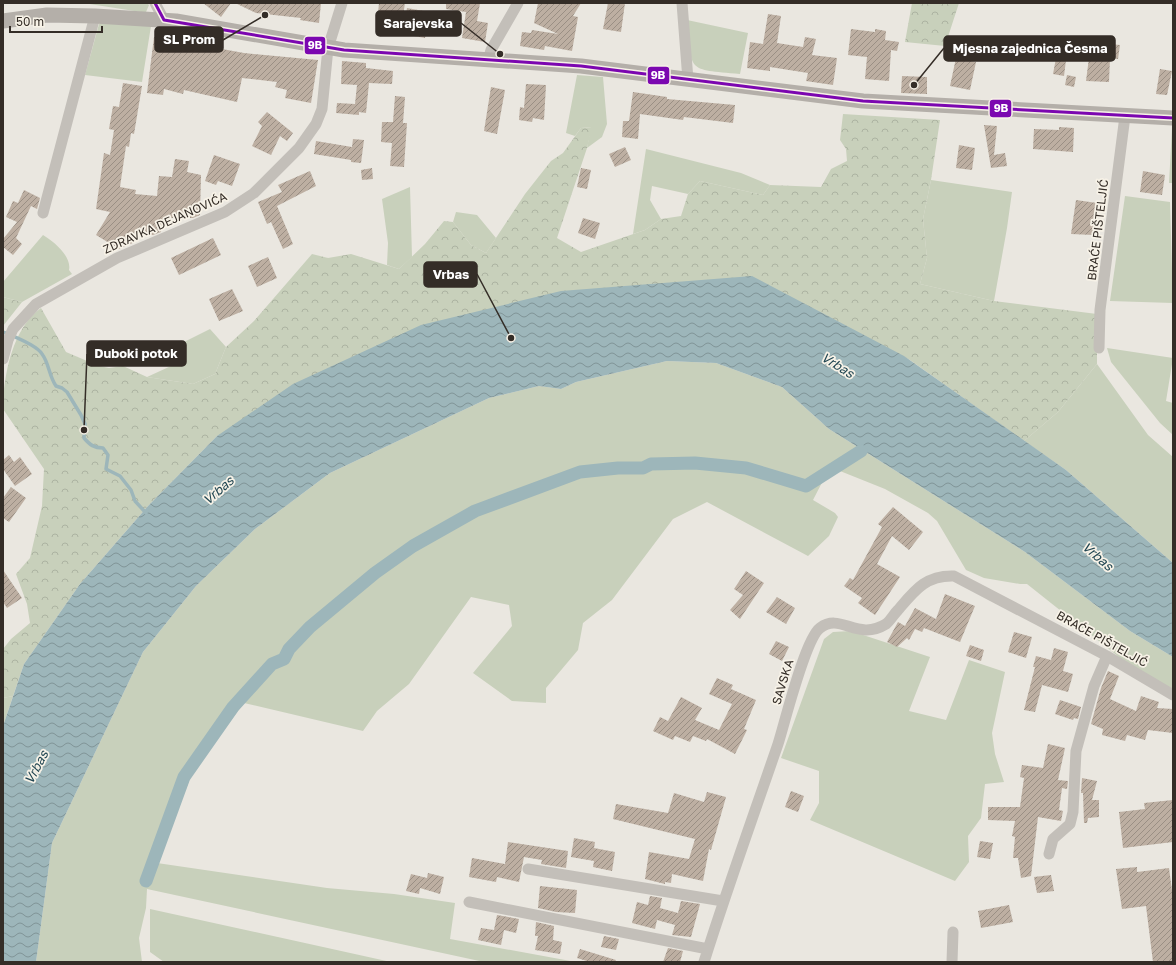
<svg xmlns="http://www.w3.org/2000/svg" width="1176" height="965" viewBox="0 0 1176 965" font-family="'Golos Text',sans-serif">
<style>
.grass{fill:#c8d0bb}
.forest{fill:url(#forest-crowns)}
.water{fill:url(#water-waves)}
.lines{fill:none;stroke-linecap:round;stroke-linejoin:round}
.stream{stroke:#9db6ba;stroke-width:3.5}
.canal{stroke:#9db6ba;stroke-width:13}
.building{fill:url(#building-hatch)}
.street{stroke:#c3bfb9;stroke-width:11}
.secondary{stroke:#b4afa9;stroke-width:15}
.bus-1-casing{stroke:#f7f2e7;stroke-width:6}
.bus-1{stroke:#7b07b0;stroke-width:3}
.labels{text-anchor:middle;stroke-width:3.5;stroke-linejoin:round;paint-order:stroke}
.street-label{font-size:12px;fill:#342d27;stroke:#f7f2e7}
.water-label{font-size:13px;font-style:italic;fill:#214652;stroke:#f7f2e7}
.leader{fill:none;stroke:#342d27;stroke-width:1.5}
.callout-dot{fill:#342d27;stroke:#f7f2e7;stroke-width:1.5}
.callout{fill:#342d27;stroke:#342d27;stroke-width:1.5}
.callout-label{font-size:13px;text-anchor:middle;font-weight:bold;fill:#fff}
.line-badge{stroke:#f7f2e7;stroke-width:1.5}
.badge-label{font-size:11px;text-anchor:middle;font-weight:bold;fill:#fff}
</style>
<defs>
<pattern id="forest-crowns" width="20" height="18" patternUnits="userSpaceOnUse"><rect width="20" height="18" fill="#c8d0bb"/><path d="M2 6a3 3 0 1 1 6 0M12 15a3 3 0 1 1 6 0" fill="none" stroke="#acb3a1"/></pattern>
<pattern id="water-waves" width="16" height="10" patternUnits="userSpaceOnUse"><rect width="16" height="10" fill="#9db6ba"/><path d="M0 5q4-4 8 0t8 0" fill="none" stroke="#819497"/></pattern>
<pattern id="building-hatch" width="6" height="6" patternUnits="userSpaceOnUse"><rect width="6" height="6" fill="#bdafa2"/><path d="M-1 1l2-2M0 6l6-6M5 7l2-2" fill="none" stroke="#9a8f84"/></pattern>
</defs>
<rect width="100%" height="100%" fill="#eae7e0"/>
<path class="grass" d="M 83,3 L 147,3 L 149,5 L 146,12 L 141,12 Z
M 687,20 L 748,33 L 740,74 C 686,69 692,73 687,20 Z
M 103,21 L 151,26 L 142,82 L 85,75 L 99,24 Z
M 577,75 L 603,77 L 607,124 L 602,137 L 587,148 L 591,127 L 581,128 L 575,136 L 566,133 Z
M 1172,128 L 1173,128 L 1173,183 L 1169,183 Z
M 646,149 L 741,173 L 770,185 L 763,195 L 700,181 L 688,194 L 652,186 L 650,200 L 661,219 L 645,230 L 633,234 Z
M 931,180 L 1012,192 L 1007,228 L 994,301 L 920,284 L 927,258 L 923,219 Z
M 410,187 L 412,257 L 399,269 L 387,265 L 388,243 L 382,199 Z
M 1125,196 L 1170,202 L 1173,303 L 1110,301 Z
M 456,212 L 477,215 L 496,238 L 486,253 L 471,245 L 453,222 Z
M 43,235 C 53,241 72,256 69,270 L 72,274 L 22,302 L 3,297 L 3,282 Z
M 210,329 L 226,347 L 215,374 L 193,384 L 147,377 L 171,366 L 178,345 Z
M 1107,348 L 1173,358 L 1166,401 L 1173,403 L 1173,435 L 1160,423 L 1111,362 Z
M 667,361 L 716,363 L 782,387 L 829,429 L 1025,552 L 1130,631 L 1173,657 L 1173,690 L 1129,665 L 1027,584 L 1020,584 L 984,578 L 966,570 L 937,521 L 928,513 L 885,489 L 830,467 L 813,500 L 835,513 L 838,517 L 829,536 L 808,556 L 707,502 L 673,519 L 612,600 L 583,623 L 578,650 L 546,688 L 546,703 L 512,701 L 473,673 L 512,626 L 509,605 L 471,597 L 409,684 L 377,711 L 363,731 L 244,703 L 193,771 L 157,863 L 327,888 L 394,894 L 455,903 L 450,939 L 576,962 L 484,962 L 147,889 L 146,908 L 139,938 L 142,962 L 36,962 L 52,843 L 143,652 L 196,586 L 255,529 L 330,473 L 489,398 L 539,386 L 561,389 L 576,382 Z
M 1097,364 L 1148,435 L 1173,457 L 1173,563 L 1066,470 L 1024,441 L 1058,412 Z
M 851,631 L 930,657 L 909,711 L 946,720 L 969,660 L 1005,672 L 992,733 L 995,754 L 1004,782 L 985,784 L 981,818 L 968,836 L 969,862 L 955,881 L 810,820 L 819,803 L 819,771 L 781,758 L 824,639 L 833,632 Z
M 13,696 L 3,726 L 3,698 Z
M 150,909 L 391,962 L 164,962 L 150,952 Z"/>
<path class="forest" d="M 912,3 L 959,3 L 945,46 L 905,42 Z
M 843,114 L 940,120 L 931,180 L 923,219 L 927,258 L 920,284 L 994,301 L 1097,314 L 1097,364 L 1058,412 L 1024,441 L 910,360 L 752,277 L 217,436 L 148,506 L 80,584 L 24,664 L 13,696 L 3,698 L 3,649 L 11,639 L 30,623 L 27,604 L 16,574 L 30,558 L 42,506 L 44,469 L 3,409 C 3,376 13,327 41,308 L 66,352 L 99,366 L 109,368 L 123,366 L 147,377 L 193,384 L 215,374 L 226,347 L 254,321 L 312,254 L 328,258 L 351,254 L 399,269 L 425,244 L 444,221 L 453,222 L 471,245 L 486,253 L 525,194 L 551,161 L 563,153 L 581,128 L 592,127 L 587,148 L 557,238 L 581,252 L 645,230 L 661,219 L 681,216 L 688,194 L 700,181 L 763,195 L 770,185 L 821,187 L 831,169 L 847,161 L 846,149 L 840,140 Z
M 3,297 L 22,302 L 3,326 Z"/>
<path class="water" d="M 752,276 L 904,356 L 1066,470 L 1173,563 L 1173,657 L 1130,631 L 1025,552 L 829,429 L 782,387 L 716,363 L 667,361 L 576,382 L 561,389 L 539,386 L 489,398 L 330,473 L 255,529 L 196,586 L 143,652 L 52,843 L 36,962 L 3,962 L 3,726 L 24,664 L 80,584 L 148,506 L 217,436 L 293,384 L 421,325 L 561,291 Z"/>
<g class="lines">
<path class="stream" d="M 3,332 C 13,336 37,345 42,354 C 49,363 49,376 56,386 L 62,388 L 67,392 L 81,415 L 85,424 L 84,438 C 90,445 94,448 103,448 L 108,455 L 106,469 L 120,476 L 131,490 L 135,501 L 146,513"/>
<path class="canal" d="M 146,881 L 184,777 L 233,707 L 272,664 L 284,659 L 289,649 L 310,627 L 375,573 L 413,546 L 475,511 L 580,472 L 618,468 L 643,468 L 651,464 L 695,463 L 746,468 L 806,486 L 861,451"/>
</g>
<path class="building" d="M 203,3 L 231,3 L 221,17 Z
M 235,3 L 321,3 L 319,23 L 300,20 L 301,18 L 256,13 Z
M 379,3 L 405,3 L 403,16 L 378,13 Z
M 446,3 L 480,3 L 477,21 L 488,23 L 485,42 L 462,38 L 466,12 L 446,9 Z
M 538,3 L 581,3 L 573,16 L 578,17 L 572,51 L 545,46 L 544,50 L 520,46 L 522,32 L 531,33 L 532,30 L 558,34 L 534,23 Z
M 608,3 L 625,3 L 621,32 L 603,29 Z
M 407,8 L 429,12 L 425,38 L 402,34 Z
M 768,14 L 781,16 L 777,43 L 803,47 L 805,37 L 816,39 L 812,55 L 837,58 L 833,85 L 806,81 L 808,73 L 770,67 L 770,71 L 747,68 L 750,42 L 763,44 Z
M 851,29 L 875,32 L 875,29 L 886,31 L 885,40 L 899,42 L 897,51 L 891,50 L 889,81 L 865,79 L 867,57 L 848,55 Z
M 154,37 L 221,50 L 222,49 L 244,53 L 318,60 L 311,103 L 285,98 L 287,90 L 275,87 L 277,82 L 242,78 L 237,102 L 184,90 L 183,94 L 164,89 L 163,95 L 147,93 Z
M 1091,42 L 1120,45 L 1118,59 L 1110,58 L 1109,82 L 1086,81 Z
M 956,58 L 976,62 L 970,90 L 950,86 Z
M 1056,58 L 1066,60 L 1064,76 L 1053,74 Z
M 342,61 L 366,63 L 366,68 L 393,71 L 392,84 L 369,83 L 366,113 L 359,112 L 359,115 L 336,113 L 337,103 L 355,104 L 357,85 L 341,84 Z
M 1160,69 L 1172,71 L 1167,95 L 1156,94 Z
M 1067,75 L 1076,77 L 1074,87 L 1065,85 Z
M 902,76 L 927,77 L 927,94 L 901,93 Z
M 123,83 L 142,86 L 134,134 L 131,133 L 129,147 L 126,146 L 120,187 L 136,190 L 135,194 L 157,196 L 159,176 L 172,177 L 175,159 L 189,161 L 187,172 L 201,175 L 200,215 L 193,218 L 168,218 L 168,220 L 162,220 L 161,232 L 153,235 L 131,234 L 135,242 L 119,249 L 96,235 L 110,212 L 96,209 L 104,153 L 110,155 L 114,130 L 109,129 L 113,106 L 119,107 Z
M 526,84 L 546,85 L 544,120 L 533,118 L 532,122 L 519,120 L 520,107 L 524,108 Z
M 491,87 L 505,90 L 497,134 L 484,131 Z
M 633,92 L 667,97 L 667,99 L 735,105 L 733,123 L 684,117 L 683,120 L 640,114 L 638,139 L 622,137 L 623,121 L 629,121 Z
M 395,96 L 405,97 L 403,123 L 407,123 L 404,167 L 390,166 L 392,143 L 381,142 L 382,122 L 393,122 Z
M 267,112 L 293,133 L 287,141 L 280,136 L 271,155 L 252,146 L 262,126 L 258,122 Z
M 984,125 L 997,126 L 994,155 L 1005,153 L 1007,166 L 991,168 Z
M 1059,127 L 1074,128 L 1073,152 L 1033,149 L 1034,129 L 1059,130 Z
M 353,139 L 364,140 L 361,163 L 351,162 L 351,160 L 314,154 L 316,141 L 352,147 Z
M 959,145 L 975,148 L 972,170 L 956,168 Z
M 625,147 L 631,160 L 615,167 L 609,154 Z
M 214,155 L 240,164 L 232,186 L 218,181 L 216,185 L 205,181 Z
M 372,168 L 373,179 L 362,180 L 361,170 Z
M 581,168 L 591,170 L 587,189 L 577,187 Z
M 310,171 L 316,186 L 277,206 L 293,244 L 283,249 L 271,222 L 267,224 L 258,202 L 282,192 L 278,185 Z
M 1143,171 L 1165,175 L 1162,195 L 1140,192 Z
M 24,190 L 40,198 L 37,209 L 31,206 L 16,238 L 22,244 L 13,255 L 3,247 L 3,239 L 17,222 L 6,217 L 13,201 L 18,203 Z
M 1076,200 L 1097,203 L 1093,235 L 1071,234 Z
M 583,218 L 600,223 L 595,239 L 578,233 Z
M 213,238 L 221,255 L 179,275 L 171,258 Z
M 268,257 L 277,278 L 257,287 L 248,266 Z
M 232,289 L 243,311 L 219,321 L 209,299 Z
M 9,455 L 14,462 L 20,457 L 32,474 L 15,486 L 3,469 L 3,460 Z
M 11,487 L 26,498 L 9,522 L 3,518 L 3,498 Z
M 893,507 L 923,532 L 909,550 L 892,536 L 877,564 L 900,577 L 875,615 L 858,603 L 862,598 L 844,586 L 850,578 L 853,580 L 882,527 L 878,524 Z
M 3,570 L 22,598 L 7,608 L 3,602 Z
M 746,571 L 764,583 L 740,619 L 730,610 L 743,595 L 734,589 Z
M 945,594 L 975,606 L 960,642 L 924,628 L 922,632 L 915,629 L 909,640 L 907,638 L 897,647 L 887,642 L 898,622 L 905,626 L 915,608 L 936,619 Z
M 777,597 L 795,608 L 786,624 L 766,612 Z
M 1014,632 L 1032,637 L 1026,658 L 1008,652 Z
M 776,641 L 789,647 L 782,661 L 769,654 Z
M 970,645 L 984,650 L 981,661 L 966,656 Z
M 1054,648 L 1068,652 L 1063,671 L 1073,674 L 1068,692 L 1042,685 L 1035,712 L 1024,710 L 1035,667 L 1033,667 L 1036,656 L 1051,660 Z
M 1108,671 L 1119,676 L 1110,699 L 1136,711 L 1141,696 L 1159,702 L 1157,708 L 1173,709 L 1173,733 L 1148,730 L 1145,740 L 1127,735 L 1125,741 L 1102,735 L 1103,729 L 1091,724 L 1101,688 Z
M 717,678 L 733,685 L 731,689 L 756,700 L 744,729 L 747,730 L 735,754 L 707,739 L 706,741 L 693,736 L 690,742 L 675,736 L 673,740 L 653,731 L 660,717 L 668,721 L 681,697 L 702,708 L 695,720 L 719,730 L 732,704 L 709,694 Z
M 1060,700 L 1081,707 L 1078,719 L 1074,718 L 1073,720 L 1055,714 Z
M 1048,744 L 1065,748 L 1058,780 L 1068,781 L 1067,789 L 1062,788 L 1059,810 L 1063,811 L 1061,821 L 1038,817 L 1031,876 L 1021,878 L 1018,858 L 1013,858 L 1015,837 L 1012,836 L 1015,821 L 988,820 L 988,807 L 1020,807 L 1024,778 L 1020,777 L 1022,765 L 1043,768 Z
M 1082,778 L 1097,781 L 1092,800 L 1099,800 L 1099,817 L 1088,818 L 1087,823 L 1084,823 L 1083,793 L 1081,793 Z
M 791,791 L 804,796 L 798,812 L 785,807 Z
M 707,792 L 726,797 L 711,850 L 709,849 L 703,881 L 672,874 L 671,883 L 665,882 L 665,884 L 645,879 L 649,852 L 689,859 L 695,839 L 613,819 L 616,804 L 668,813 L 674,793 L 704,802 Z
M 1173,800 L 1173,842 L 1123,848 L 1119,812 L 1145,809 L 1144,803 Z
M 574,838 L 595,842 L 594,848 L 615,852 L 612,871 L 593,867 L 594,861 L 571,857 Z
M 980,841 L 993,843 L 990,859 L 977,857 Z
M 508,842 L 568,851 L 566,868 L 541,864 L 542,860 L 524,857 L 519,882 L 497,877 L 496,882 L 469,877 L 472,858 L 505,864 Z
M 1137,867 L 1137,872 L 1169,868 L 1173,898 L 1173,962 L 1153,962 L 1146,906 L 1122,909 L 1116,869 Z
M 428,873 L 444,877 L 440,894 L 420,888 L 419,894 L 406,891 L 411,874 L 427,878 Z
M 1051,875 L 1054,891 L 1037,893 L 1034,877 Z
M 540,886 L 577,890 L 575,913 L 556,912 L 538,908 Z
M 650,896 L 662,898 L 660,908 L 678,913 L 681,901 L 700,904 L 691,937 L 672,935 L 675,925 L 657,920 L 655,929 L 632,923 L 637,902 L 648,905 Z
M 1009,905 L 1013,922 L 981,928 L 978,911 Z
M 497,915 L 519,919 L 516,933 L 504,930 L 501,945 L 478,940 L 481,928 L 494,930 Z
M 536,922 L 554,926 L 553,940 L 562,942 L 560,954 L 535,950 L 538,936 L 535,936 Z
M 604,936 L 619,939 L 616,950 L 601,947 Z
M 668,948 L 683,951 L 680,962 L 663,962 Z
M 580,949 L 616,960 L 615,962 L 590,962 L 577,958 Z"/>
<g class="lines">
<path class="street" d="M 155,3 L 164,20
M 682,3 L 688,80
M 488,60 L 491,50 L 518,3
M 43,213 L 95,16
M 1099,348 L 1100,310 L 1125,116
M 3,359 L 8,340 L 13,329 L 36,304 L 117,258 L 225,212 L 254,193 L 299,148 L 316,124 L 322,109 L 328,48 L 342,3
M 1049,854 L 1053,839 L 1070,824 L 1073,812 L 1076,751 L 1094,686 L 1107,656
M 528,869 L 723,901
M 469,902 L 708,949
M 704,962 C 727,889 753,817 778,744 C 785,722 805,639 820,628 C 841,612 857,642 886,624 C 890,621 894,614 898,610 C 915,590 926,575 954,576 L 1107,656 L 1173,695
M 952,962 L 953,932"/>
<path class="secondary" d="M 3,21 L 47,15 L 95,16 L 176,21 L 344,50 L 581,66 L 863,101 L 1173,118"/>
<defs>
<path id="bus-1" d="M 155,3 L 164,20 L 344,50 L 581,66 L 863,101 L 1173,118"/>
</defs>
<use href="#bus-1" class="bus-1-casing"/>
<use href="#bus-1" class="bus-1"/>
</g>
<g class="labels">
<g class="street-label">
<text transform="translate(165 223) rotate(-24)" y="4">ZDRAVKA DEJANOVIĆA</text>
<text transform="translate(1098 230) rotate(-83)" y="4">BRAĆE PIŠTELJIĆ</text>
<text transform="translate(1102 639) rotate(29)" y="4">BRAĆE PIŠTELJIĆ</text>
<text transform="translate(783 682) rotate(-73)" y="4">SAVSKA</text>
</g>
<g class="water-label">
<text transform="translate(838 365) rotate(32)" y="5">Vrbas</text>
<text transform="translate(218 490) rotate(-41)" y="5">Vrbas</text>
<text transform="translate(1098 556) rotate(41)" y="5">Vrbas</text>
<text transform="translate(36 767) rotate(-62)" y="5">Vrbas</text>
</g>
</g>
<path class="leader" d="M500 54L461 23M265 15L223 40M914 85L944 48M511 338L477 274M84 430L87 354"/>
<g class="callout-dot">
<circle cx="500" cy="54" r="4"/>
<circle cx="265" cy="15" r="4"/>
<circle cx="914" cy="85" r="4"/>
<circle cx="511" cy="338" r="4"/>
<circle cx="84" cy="430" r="4"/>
</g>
<g class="callout">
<rect x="376" y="11" width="85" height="25" rx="4"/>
<rect x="155" y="27" width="68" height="25" rx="4"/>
<rect x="944" y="36" width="171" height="25" rx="4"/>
<rect x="424" y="262" width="53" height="25" rx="4"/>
<rect x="87" y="341" width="99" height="25" rx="4"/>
</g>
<g class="callout-label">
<text x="418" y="28">Sarajevska</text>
<text x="189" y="44">SL Prom</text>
<text x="1030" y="53">Mjesna zajednica Česma</text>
<text x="451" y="279">Vrbas</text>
<text x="136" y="358">Duboki potok</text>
</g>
<g class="line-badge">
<rect x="304" y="36" width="22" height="19" rx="4" fill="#7b07b0"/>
<rect x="647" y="66" width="23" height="19" rx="4" fill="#7b07b0"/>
<rect x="989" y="99" width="23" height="19" rx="4" fill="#7b07b0"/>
</g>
<g class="badge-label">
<text x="315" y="49">9B</text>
<text x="658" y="79">9B</text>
<text x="1001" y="112">9B</text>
</g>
<rect width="1176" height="965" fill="none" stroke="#342d27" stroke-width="8"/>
<path d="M10 26v6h92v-6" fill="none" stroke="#342d27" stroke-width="2"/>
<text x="16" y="26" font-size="12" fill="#342d27" stroke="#f7f2e7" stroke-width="3" paint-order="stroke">50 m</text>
</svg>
